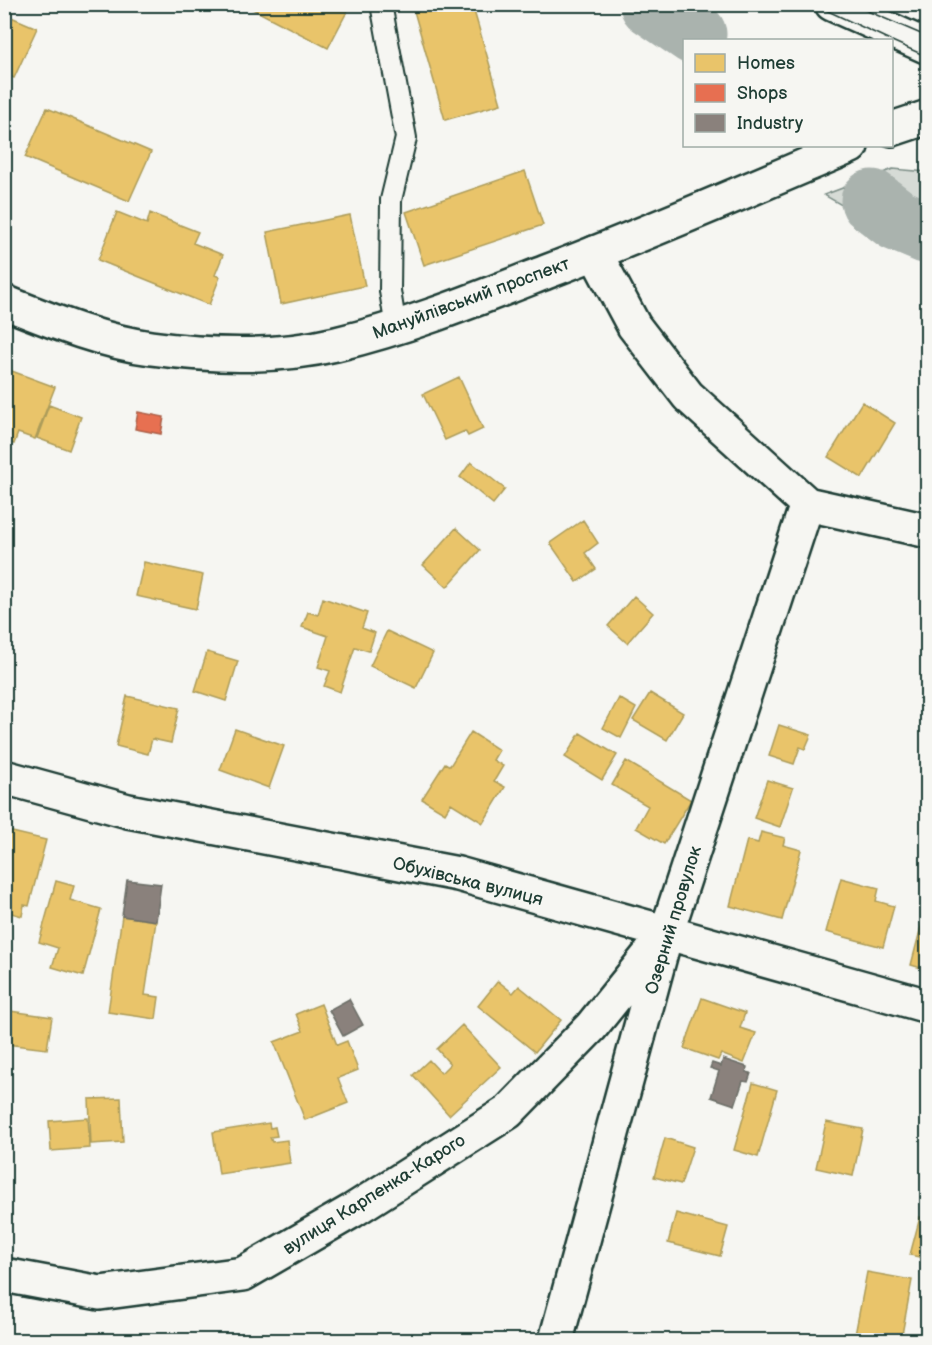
<svg xmlns="http://www.w3.org/2000/svg" width="932" height="1345" viewBox="0 0 932 1345" font-family="'Balsamiq Sans',sans-serif">
<style>
.green{fill:#d6dbd6;stroke:#7a8c85;stroke-width:1.5}
.homes{fill:#e9c46a;stroke:#ac9c5a;stroke-width:1.5}
.shops{fill:#e76f51;stroke:#ab6048;stroke-width:1.5}
.industry{fill:#8a817c;stroke:#6a6d66;stroke-width:1.5}
.lines{fill:none;stroke-linecap:round;stroke-linejoin:round}
.river{stroke:#aab3ae;stroke-width:63}
.lane-casing{stroke:#1f3d34;stroke-width:24}
.street-casing{stroke:#1f3d34;stroke-width:38}
.secondary-casing{stroke:#1f3d34;stroke-width:38}
.lane{stroke:#f6f6f2;stroke-width:20}
.street{stroke:#f6f6f2;stroke-width:33}
.secondary{stroke:#f6f6f2;stroke-width:33}
.tram{stroke:#1f3d34;stroke-width:1.5}
.labels{text-anchor:middle;stroke-width:6;stroke-linejoin:round;paint-order:stroke}
.street-label{font-size:18px;fill:#1f3d34;stroke:#f6f6f2}
</style>
<rect width="100%" height="100%" fill="#f6f6f2"/>
<filter id="ink" filterUnits="userSpaceOnUse"><feTurbulence type="fractalNoise" baseFrequency=".0167" numOctaves="2"/><feDisplacementMap in="SourceGraphic" scale="12" xChannelSelector="R" yChannelSelector="G"/><feConvolveMatrix kernelMatrix="1 2 1 2 8 2 1 2 1" color-interpolation-filters="sRGB"/></filter>
<g filter="url(#ink)">
<path class="green" d="M 893,169 L 927,172 L 927,254 L 824,195 Z"/>
<path class="homes" d="M 243,4 L 351,4 L 328,48 Z
M 412,4 L 472,4 L 501,104 L 445,120 Z
M 4,14 L 37,28 L 14,78 L 4,74 Z
M 47,108 L 151,152 L 129,201 L 25,157 Z
M 525,171 L 543,225 L 424,265 L 406,212 Z
M 117,212 L 147,224 L 150,213 L 198,232 L 193,243 L 223,255 L 215,275 L 220,277 L 209,305 L 98,260 Z
M 350,215 L 365,286 L 281,304 L 267,232 Z
M 9,370 L 55,387 L 35,439 L 18,433 L 14,444 L 4,441 L 4,383 Z
M 459,377 L 483,429 L 468,436 L 465,431 L 445,440 L 423,394 Z
M 862,402 L 895,423 L 862,478 L 828,457 Z
M 49,405 L 81,417 L 69,450 L 37,438 Z
M 471,462 L 505,489 L 493,504 L 460,477 Z
M 583,520 L 598,543 L 585,553 L 596,569 L 577,582 L 550,543 Z
M 456,528 L 480,550 L 447,587 L 423,565 Z
M 144,562 L 203,575 L 196,609 L 136,596 Z
M 634,596 L 653,613 L 627,643 L 608,626 Z
M 323,598 L 367,613 L 362,628 L 375,633 L 369,651 L 355,647 L 340,692 L 324,686 L 330,671 L 318,667 L 328,636 L 302,627 L 308,612 L 318,615 Z
M 387,631 L 433,653 L 416,688 L 370,666 Z
M 207,652 L 238,661 L 226,701 L 195,691 Z
M 650,693 L 683,713 L 667,740 L 633,720 Z
M 127,696 L 179,708 L 171,743 L 152,739 L 148,754 L 116,746 Z
M 619,698 L 636,708 L 621,738 L 603,728 Z
M 928,699 L 928,721 L 922,720 Z
M 779,725 L 811,735 L 805,749 L 800,747 L 794,764 L 769,756 Z
M 235,729 L 284,746 L 269,788 L 220,770 Z
M 471,732 L 499,750 L 493,760 L 503,766 L 494,781 L 505,787 L 483,823 L 451,803 L 445,813 L 422,799 L 445,763 L 450,766 Z
M 580,733 L 617,755 L 602,780 L 565,757 Z
M 626,761 L 691,800 L 664,844 L 636,828 L 648,806 L 612,785 Z
M 767,780 L 793,788 L 780,827 L 754,818 Z
M 4,830 L 46,840 L 29,906 L 24,905 L 22,916 L 4,911 Z
M 761,832 L 785,838 L 783,845 L 801,850 L 782,920 L 730,906 L 747,840 L 758,843 Z
M 841,878 L 879,888 L 876,901 L 894,906 L 883,947 L 826,932 Z
M 56,881 L 74,886 L 70,900 L 101,909 L 83,976 L 52,967 L 58,948 L 39,942 Z
M 122,916 L 156,921 L 145,995 L 159,997 L 156,1019 L 108,1012 Z
M 922,923 L 928,925 L 928,970 L 911,965 Z
M 498,981 L 513,993 L 519,986 L 561,1020 L 535,1052 L 478,1006 Z
M 702,998 L 745,1013 L 740,1028 L 756,1033 L 744,1063 L 721,1054 L 718,1060 L 684,1048 Z
M 321,1004 L 337,1045 L 347,1041 L 358,1070 L 338,1078 L 348,1103 L 305,1120 L 274,1042 L 303,1031 L 296,1014 Z
M 10,1011 L 52,1017 L 47,1049 L 6,1044 Z
M 462,1025 L 501,1067 L 449,1115 L 413,1075 L 429,1060 L 441,1073 L 450,1064 L 437,1049 Z
M 753,1083 L 777,1090 L 758,1157 L 734,1150 Z
M 121,1098 L 123,1142 L 91,1144 L 89,1099 Z
M 88,1118 L 90,1148 L 51,1151 L 49,1121 Z
M 826,1122 L 863,1129 L 853,1176 L 816,1168 Z
M 269,1123 L 270,1128 L 275,1127 L 277,1136 L 270,1137 L 272,1142 L 287,1140 L 290,1163 L 219,1174 L 213,1132 Z
M 665,1138 L 693,1147 L 681,1184 L 654,1177 Z
M 676,1213 L 728,1227 L 720,1256 L 668,1243 Z
M 920,1217 L 928,1219 L 928,1259 L 910,1255 Z
M 867,1272 L 912,1280 L 901,1340 L 880,1340 L 855,1335 Z
M 689,1334 L 708,1340 L 687,1340 Z"/>
<path class="shops" d="M 138,412 L 164,417 L 161,434 L 135,429 Z"/>
<path class="industry" d="M 127,880 L 161,884 L 156,921 L 122,916 Z
M 349,999 L 363,1025 L 343,1036 L 329,1010 Z
M 723,1059 L 747,1067 L 746,1072 L 751,1073 L 748,1082 L 743,1081 L 735,1105 L 711,1097 L 719,1071 L 710,1068 L 712,1063 L 721,1066 Z"/>
<g class="lines">
<path class="river" d="M 651,4 L 695,34
M 872,201 L 897,220 L 928,233"/>
<defs>
<path id="lane" d="M 381,4 L 406,138 L 391,200 L 390,291 L 396,328"/>
<path id="street" d="M 832,4 L 928,47
M 595,253 L 634,326 L 688,396 L 807,504 L 928,531
M 4,777 L 128,811 L 458,874 L 928,1006
M 4,1275 L 100,1293 L 243,1274 L 352,1211 L 508,1112 L 591,1027 L 657,945
M 556,1340 L 666,934 L 807,504"/>
<path id="secondary" d="M 892,129 L 928,117
M 4,302 C 52,321 100,341 151,348 C 210,356 278,358 336,344 C 408,327 477,299 546,272 C 649,233 750,189 851,146"/>
</defs>
<use href="#lane" class="lane-casing"/>
<use href="#street" class="street-casing"/>
<use href="#secondary" class="secondary-casing"/>
<use href="#lane" class="lane"/>
<use href="#street" class="street"/>
<use href="#secondary" class="secondary"/>
<path class="tram" d="M 813,4 L 890,40
M 851,4 L 928,37
M 892,41 L 928,57"/>
</g>
</g>
<g class="labels">
<g class="street-label">
<text transform="translate(471 298) rotate(-20)" y="6">Мануйлівський проспект</text>
<text transform="translate(468 881) rotate(14)" y="6">Обухівська вулиця</text>
<text transform="translate(673 920) rotate(-73)" y="6">Озерний провулок</text>
<text transform="translate(374 1194) rotate(-32)" y="6">вулиця Карпенка-Карого</text>
</g>
</g>
<rect width="932" height="1345" fill="none" stroke="#f6f6f2" stroke-width="24"/>
<rect x="12" y="12" width="908" height="1321" fill="none" stroke="#1f3d34" stroke-width="2" filter="url(#ink)"/>
<rect x="683" y="39" width="210" height="108" fill="#f6f6f2" stroke="#a0aca6" stroke-width="1.5"/>
<rect x="695" y="54" width="30" height="18" fill="#e9c46a" stroke="#a0aca6" stroke-width="1.5"/>
<text x="737" y="69" font-size="18" fill="#1f3d34">Homes</text>
<rect x="695" y="84" width="30" height="18" fill="#e76f51" stroke="#a0aca6" stroke-width="1.5"/>
<text x="737" y="99" font-size="18" fill="#1f3d34">Shops</text>
<rect x="695" y="114" width="30" height="18" fill="#8a817c" stroke="#a0aca6" stroke-width="1.5"/>
<text x="737" y="129" font-size="18" fill="#1f3d34">Industry</text>
</svg>
